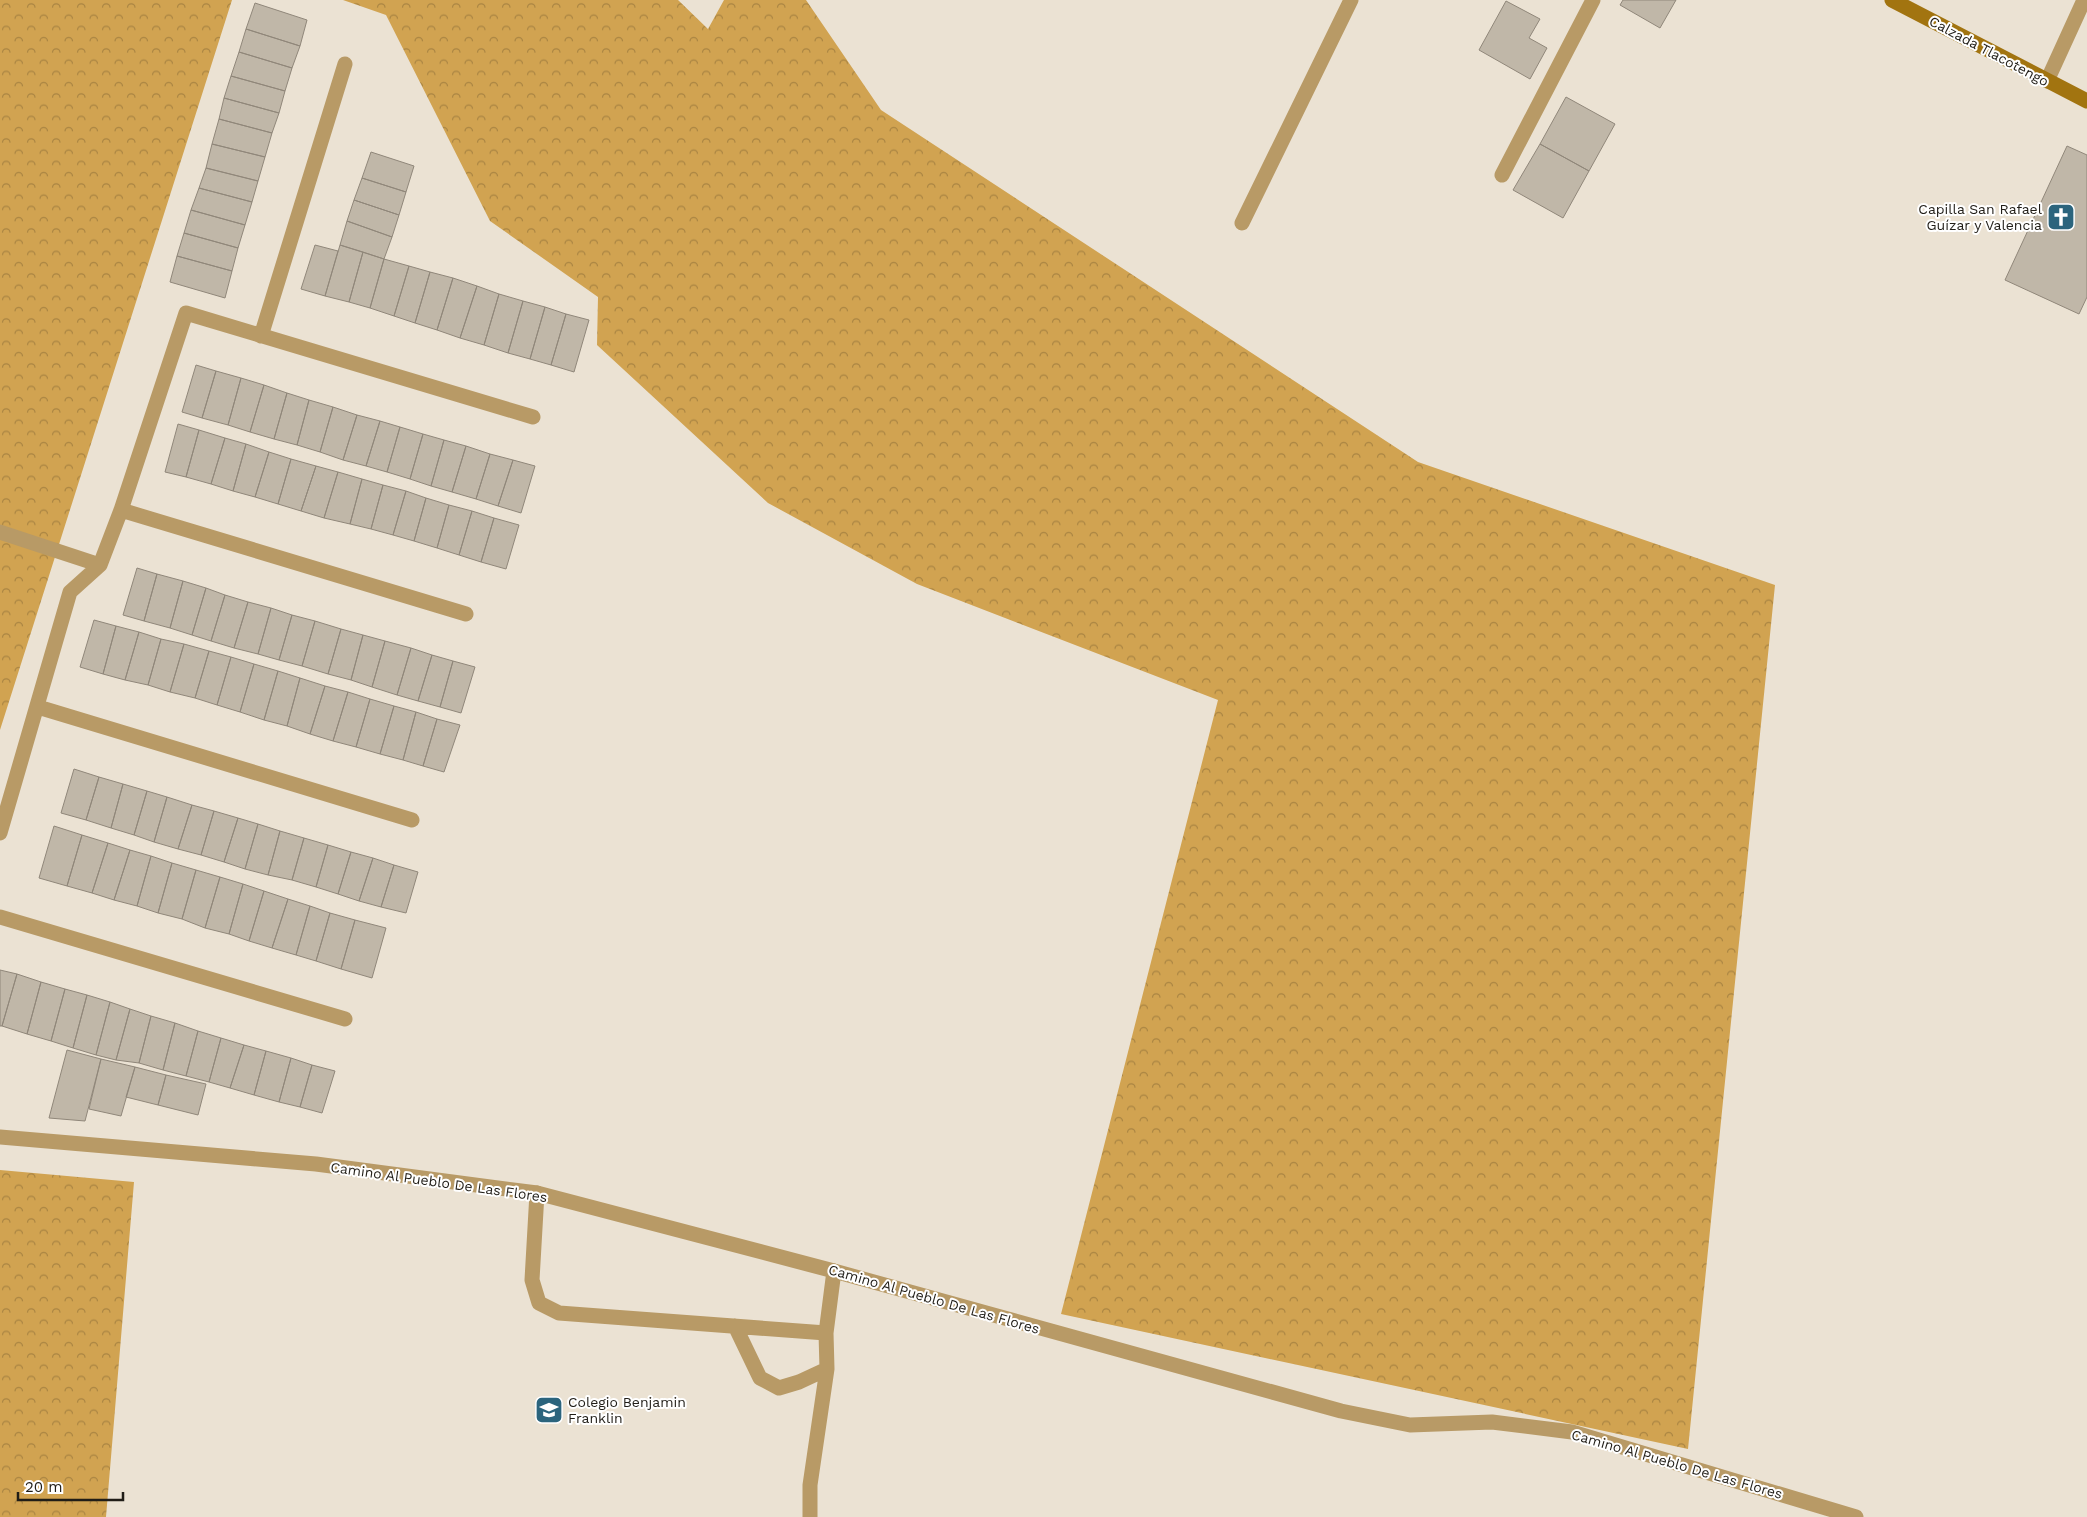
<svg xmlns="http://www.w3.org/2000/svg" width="2087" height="1517" viewBox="0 0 2087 1517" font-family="'Work Sans',sans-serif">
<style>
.forest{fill:url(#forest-crowns)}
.building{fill:#c0b7a8;stroke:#90877a}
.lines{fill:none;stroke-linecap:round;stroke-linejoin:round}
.lane{stroke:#b89a66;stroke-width:15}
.street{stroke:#b89a66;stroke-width:15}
.secondary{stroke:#a27410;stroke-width:15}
.labels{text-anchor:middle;stroke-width:4;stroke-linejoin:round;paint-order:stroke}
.street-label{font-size:14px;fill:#201d17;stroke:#fff}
.poi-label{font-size:14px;fill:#201d17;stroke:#fff;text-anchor:end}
</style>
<defs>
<pattern id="forest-crowns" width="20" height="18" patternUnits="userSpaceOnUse" patternTransform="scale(1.25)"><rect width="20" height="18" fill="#d1a351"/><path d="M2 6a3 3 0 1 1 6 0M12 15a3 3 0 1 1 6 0" fill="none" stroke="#a98442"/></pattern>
</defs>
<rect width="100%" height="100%" fill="#ebe2d3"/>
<path class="forest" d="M 0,0 L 232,0 L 0,730 Z
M 343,0 L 678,0 L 708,29 L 724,0 L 806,0 L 881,110 L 1418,462 L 1775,585 L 1688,1449 L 1061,1314 L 1218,700 L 917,584 L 768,503 L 597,345 L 598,297 L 490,221 L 386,15 Z
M 0,1170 L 134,1182 L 106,1517 L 0,1517 Z"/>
<path class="building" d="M 1623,0 L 1676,0 L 1660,28 L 1620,5 Z
M 1506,1 L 1540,19 L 1529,38 L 1547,48 L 1530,79 L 1479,50 Z
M 255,3 L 307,20 L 300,46 L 246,29 Z
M 246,29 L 300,46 L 292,68 L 239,52 Z
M 239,52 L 292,68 L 285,91 L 231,76 Z
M 231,76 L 285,91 L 279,113 L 224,98 Z
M 1566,97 L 1615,124 L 1589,171 L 1540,144 Z
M 224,98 L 279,113 L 272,133 L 219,119 Z
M 219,119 L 272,133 L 265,157 L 212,144 Z
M 212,144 L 265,157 L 258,181 L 206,168 Z
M 1540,144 L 1589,171 L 1563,218 L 1513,190 Z
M 2067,146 L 2087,155 L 2087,297 L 2079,314 L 2005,280 Z
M 371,152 L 414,166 L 406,192 L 362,178 Z
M 206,168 L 258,181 L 252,202 L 199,188 Z
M 362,178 L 406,192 L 399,215 L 354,200 Z
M 199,188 L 252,202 L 245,225 L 191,210 Z
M 354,200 L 399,215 L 392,237 L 347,221 Z
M 191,210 L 245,225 L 238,248 L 184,233 Z
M 347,221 L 392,237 L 384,259 L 340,245 Z
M 184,233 L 238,248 L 232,271 L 177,256 Z
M 315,245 L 338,251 L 325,296 L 301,289 Z
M 340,245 L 363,252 L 349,302 L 325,296 Z
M 363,252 L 384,259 L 370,308 L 349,302 Z
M 177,256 L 232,271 L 225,298 L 170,282 Z
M 384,259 L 409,266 L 394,316 L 370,308 Z
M 409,266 L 430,272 L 415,323 L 394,316 Z
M 430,272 L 453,278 L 437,330 L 415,323 Z
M 453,278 L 477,286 L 460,338 L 437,330 Z
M 477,286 L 499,294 L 484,345 L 460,338 Z
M 499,294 L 523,301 L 508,353 L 484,345 Z
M 523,301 L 545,307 L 530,359 L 508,353 Z
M 545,307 L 566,314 L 551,365 L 530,359 Z
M 566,314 L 589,320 L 574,372 L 551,365 Z
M 196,365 L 216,371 L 202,418 L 182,412 Z
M 216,371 L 241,378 L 228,425 L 202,418 Z
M 241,378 L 264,385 L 250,432 L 228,425 Z
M 264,385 L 287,393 L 274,439 L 250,432 Z
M 287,393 L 309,400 L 297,445 L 274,439 Z
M 309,400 L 333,407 L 320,452 L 297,445 Z
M 333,407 L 357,415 L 343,460 L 320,452 Z
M 357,415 L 380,421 L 366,466 L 343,460 Z
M 380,421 L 400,427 L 387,472 L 366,466 Z
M 178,424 L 199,430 L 186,477 L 165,472 Z
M 400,427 L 423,434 L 410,479 L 387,472 Z
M 199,430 L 225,438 L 211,484 L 186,477 Z
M 423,434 L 444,440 L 431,486 L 410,479 Z
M 225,438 L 246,444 L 233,491 L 211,484 Z
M 444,440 L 466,446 L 452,492 L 431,486 Z
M 246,444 L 269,452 L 255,497 L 233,491 Z
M 466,446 L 490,454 L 476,499 L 452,492 Z
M 269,452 L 291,459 L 278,504 L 255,497 Z
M 490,454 L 513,460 L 498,506 L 476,499 Z
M 291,459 L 316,466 L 301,511 L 278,504 Z
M 513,460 L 535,466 L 521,513 L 498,506 Z
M 316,466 L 338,472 L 324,518 L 301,511 Z
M 338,472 L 362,479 L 350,524 L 324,518 Z
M 362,479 L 383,485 L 371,529 L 350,524 Z
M 383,485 L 406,491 L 393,535 L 371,529 Z
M 406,491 L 426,498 L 414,541 L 393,535 Z
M 426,498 L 449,505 L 437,548 L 414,541 Z
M 449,505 L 472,511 L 459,555 L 437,548 Z
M 472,511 L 494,518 L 481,562 L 459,555 Z
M 494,518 L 519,525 L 506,569 L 481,562 Z
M 137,568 L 157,574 L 144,621 L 123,615 Z
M 157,574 L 183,581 L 170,628 L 144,621 Z
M 183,581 L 206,588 L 192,635 L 170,628 Z
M 206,588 L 225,595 L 211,641 L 192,635 Z
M 225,595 L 248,602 L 234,648 L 211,641 Z
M 248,602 L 271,608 L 258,654 L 234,648 Z
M 271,608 L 292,615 L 279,660 L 258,654 Z
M 292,615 L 315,621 L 302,666 L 279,660 Z
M 94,620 L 116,626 L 103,674 L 80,667 Z
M 315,621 L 341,629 L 328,674 L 302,666 Z
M 116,626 L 139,632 L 125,680 L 103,674 Z
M 341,629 L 363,635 L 351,680 L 328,674 Z
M 139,632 L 161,639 L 148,685 L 125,680 Z
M 363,635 L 385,641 L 372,687 L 351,680 Z
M 161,639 L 184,644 L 170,692 L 148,685 Z
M 385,641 L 411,648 L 397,695 L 372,687 Z
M 184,644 L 209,651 L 195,698 L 170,692 Z
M 411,648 L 432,655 L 418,701 L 397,695 Z
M 209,651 L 231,657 L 217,705 L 195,698 Z
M 432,655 L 453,661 L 440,707 L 418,701 Z
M 231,657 L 254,664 L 240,712 L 217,705 Z
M 453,661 L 475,667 L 461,713 L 440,707 Z
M 254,664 L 278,671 L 264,720 L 240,712 Z
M 278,671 L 300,678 L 287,726 L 264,720 Z
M 300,678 L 325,686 L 310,734 L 287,726 Z
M 325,686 L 348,692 L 333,741 L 310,734 Z
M 348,692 L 370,699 L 356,747 L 333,741 Z
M 370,699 L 394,706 L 380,754 L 356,747 Z
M 394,706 L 416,712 L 403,760 L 380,754 Z
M 416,712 L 437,719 L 423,766 L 403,760 Z
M 437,719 L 460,725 L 444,772 L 423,766 Z
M 74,769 L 99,777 L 86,820 L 61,813 Z
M 99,777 L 123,784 L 111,828 L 86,820 Z
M 123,784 L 147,791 L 134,835 L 111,828 Z
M 147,791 L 167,797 L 154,842 L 134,835 Z
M 167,797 L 192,805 L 178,849 L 154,842 Z
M 192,805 L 214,811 L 201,855 L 178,849 Z
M 214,811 L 238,818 L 224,862 L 201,855 Z
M 238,818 L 258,824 L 245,869 L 224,862 Z
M 258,824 L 280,831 L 268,875 L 245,869 Z
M 54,826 L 82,835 L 67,886 L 39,878 Z
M 280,831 L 304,838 L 292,880 L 268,875 Z
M 82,835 L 108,843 L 92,893 L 67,886 Z
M 304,838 L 328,845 L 316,887 L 292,880 Z
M 108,843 L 130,850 L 114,900 L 92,893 Z
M 328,845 L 351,852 L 338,894 L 316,887 Z
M 130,850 L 151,856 L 137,906 L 114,900 Z
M 351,852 L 373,858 L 359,901 L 338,894 Z
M 151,856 L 172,863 L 158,913 L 137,906 Z
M 373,858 L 394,865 L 381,907 L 359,901 Z
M 172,863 L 196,870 L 182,919 L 158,913 Z
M 394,865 L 418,872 L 406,913 L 381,907 Z
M 196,870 L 220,877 L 205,928 L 182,919 Z
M 220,877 L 243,884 L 229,934 L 205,928 Z
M 243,884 L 264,891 L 249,941 L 229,934 Z
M 264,891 L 288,899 L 272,948 L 249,941 Z
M 288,899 L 310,906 L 296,955 L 272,948 Z
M 310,906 L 330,913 L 316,961 L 296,955 Z
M 330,913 L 355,920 L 341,969 L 316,961 Z
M 355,920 L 386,928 L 372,978 L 341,969 Z
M 0,970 L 17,974 L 2,1026 L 0,1026 Z
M 17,974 L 41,982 L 27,1034 L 2,1026 Z
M 41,982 L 65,989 L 51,1041 L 27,1034 Z
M 65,989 L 87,995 L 73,1048 L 51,1041 Z
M 87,995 L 110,1002 L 96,1055 L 73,1048 Z
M 110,1002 L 130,1009 L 116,1060 L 96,1055 Z
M 130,1009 L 151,1016 L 139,1063 L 116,1060 Z
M 151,1016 L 175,1023 L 163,1070 L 139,1063 Z
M 175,1023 L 198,1031 L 186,1076 L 163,1070 Z
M 198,1031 L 221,1038 L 209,1082 L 186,1076 Z
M 221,1038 L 244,1045 L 230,1088 L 209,1082 Z
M 244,1045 L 266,1051 L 254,1095 L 230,1088 Z
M 67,1050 L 101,1059 L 85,1121 L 49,1118 Z
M 266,1051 L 291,1058 L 279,1102 L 254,1095 Z
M 291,1058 L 312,1065 L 300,1107 L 279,1102 Z
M 101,1059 L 135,1067 L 121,1116 L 89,1109 Z
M 312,1065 L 335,1071 L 322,1113 L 300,1107 Z
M 135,1067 L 166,1075 L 158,1105 L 126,1097 Z
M 166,1075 L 206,1084 L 198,1115 L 158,1105 Z"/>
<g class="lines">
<path class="lane" d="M 537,1193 L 532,1280 L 539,1303 L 559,1313 L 826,1333
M 735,1326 L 760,1378 L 779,1388 L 799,1382 L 827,1369
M 810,1517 L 810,1485 L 827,1369 L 826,1333 L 834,1271"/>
<path class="street" d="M 2047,81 L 2084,0
M 1502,175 L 1593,0
M 1242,223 L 1351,0
M 261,336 L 345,64
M 121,510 L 466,614
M 0,532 L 100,565
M 38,707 L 412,820
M 0,833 L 70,592 L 100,565 L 121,510 L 186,313 L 533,417
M 0,917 L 345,1019
M 0,1137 L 316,1164 L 537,1193 L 834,1271 L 1341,1411 L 1410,1425 L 1492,1422 L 1572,1432 L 1856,1517"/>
<path class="secondary" d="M 1892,0 L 2087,101"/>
</g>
<defs>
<symbol id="church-square" viewBox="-11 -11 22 22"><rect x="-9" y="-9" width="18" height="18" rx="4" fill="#2b647d" stroke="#fff"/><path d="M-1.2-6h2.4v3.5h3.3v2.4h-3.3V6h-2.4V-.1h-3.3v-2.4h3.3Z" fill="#fff"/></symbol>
<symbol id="school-square" viewBox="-11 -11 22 22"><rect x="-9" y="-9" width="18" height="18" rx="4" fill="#2b647d" stroke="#fff"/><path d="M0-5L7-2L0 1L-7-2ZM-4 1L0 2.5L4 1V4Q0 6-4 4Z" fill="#fff"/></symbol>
</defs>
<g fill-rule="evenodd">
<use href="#church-square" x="2045" y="201" width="32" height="32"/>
<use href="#school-square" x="533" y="1394" width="32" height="32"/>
</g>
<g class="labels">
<g class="street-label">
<text transform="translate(1989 51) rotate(28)" y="5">Calzada Tlacotengo</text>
<text transform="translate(439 1182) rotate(8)" y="5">Camino Al Pueblo De Las Flores</text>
<text transform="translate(934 1299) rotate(16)" y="5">Camino Al Pueblo De Las Flores</text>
<text transform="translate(1677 1464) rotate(16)" y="5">Camino Al Pueblo De Las Flores</text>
</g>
<g class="poi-label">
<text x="2042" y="214">Capilla San Rafael<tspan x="2042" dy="16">Guízar y Valencia</tspan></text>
<text x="568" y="1407" text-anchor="start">Colegio Benjamin<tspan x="568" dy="16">Franklin</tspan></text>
</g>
</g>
<path d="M18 1492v8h105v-8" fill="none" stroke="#201d17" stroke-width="2.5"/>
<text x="25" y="1492" font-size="15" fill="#201d17" stroke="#ffffff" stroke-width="4" paint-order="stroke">20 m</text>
</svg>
